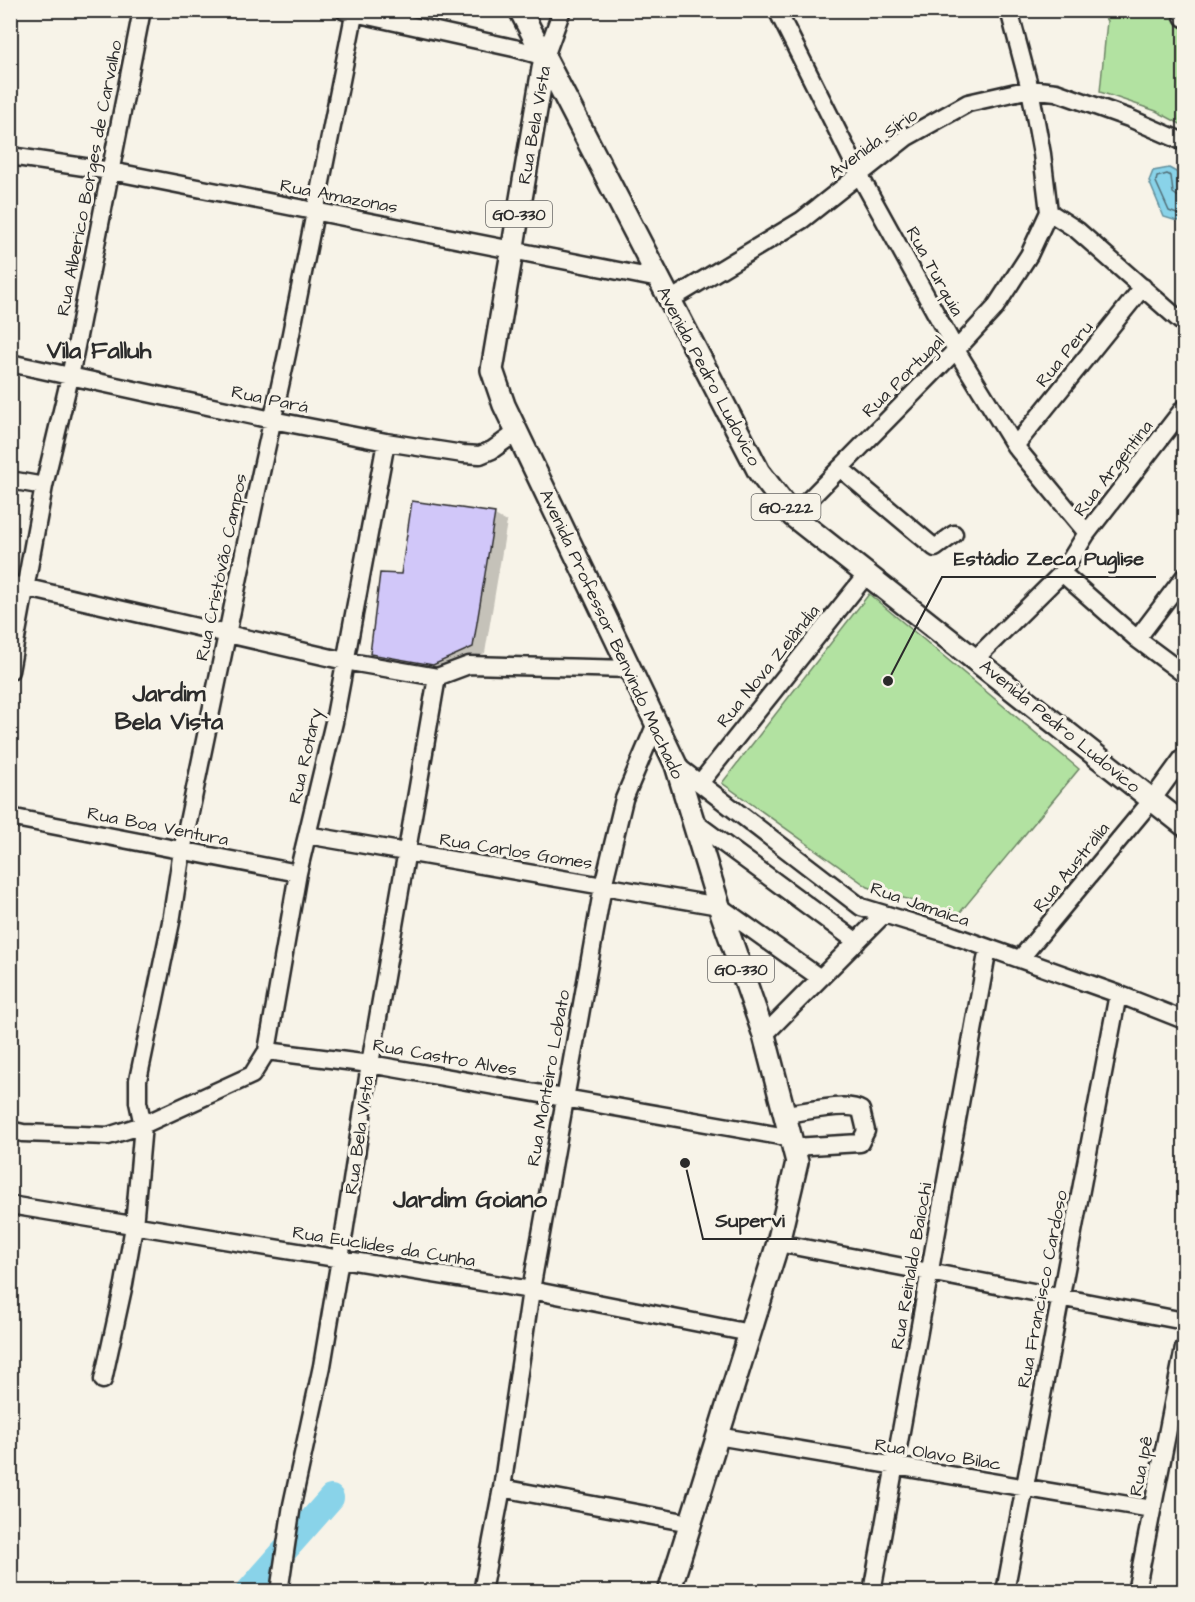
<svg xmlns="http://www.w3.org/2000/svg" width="1195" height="1602" viewBox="0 0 1195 1602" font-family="'Architects Daughter',sans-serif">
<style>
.green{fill:#b2e2a1;stroke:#6e8666;stroke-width:1.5}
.water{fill:#89d3e9;stroke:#63909d;stroke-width:1.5}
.shadow{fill:#0003}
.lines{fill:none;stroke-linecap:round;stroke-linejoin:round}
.shore{stroke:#516e77;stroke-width:1.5}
.river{stroke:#89d3e9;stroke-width:26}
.building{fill:#d1c7f9;stroke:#2b2b2b;stroke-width:1.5}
.minor-casing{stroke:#2b2b2b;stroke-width:21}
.major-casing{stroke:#2b2b2b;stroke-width:26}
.minor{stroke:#f7f3e8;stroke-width:16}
.major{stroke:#f7f3e8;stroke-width:21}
.labels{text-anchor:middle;stroke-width:6;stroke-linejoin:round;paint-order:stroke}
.shield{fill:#f7f3e8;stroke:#686764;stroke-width:1.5}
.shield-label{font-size:16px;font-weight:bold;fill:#2b2b2b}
.street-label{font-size:18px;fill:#2b2b2b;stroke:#f7f3e8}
.district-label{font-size:24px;font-weight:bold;fill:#2b2b2b;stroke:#f7f3e8}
.leader{fill:none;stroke:#2b2b2b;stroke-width:2}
.callout-dot{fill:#2b2b2b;stroke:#f7f3e8;stroke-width:2}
.callout-label{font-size:20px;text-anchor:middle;font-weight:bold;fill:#2b2b2b;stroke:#f7f3e8;stroke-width:6;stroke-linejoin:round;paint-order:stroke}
</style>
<rect width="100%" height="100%" fill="#f7f3e8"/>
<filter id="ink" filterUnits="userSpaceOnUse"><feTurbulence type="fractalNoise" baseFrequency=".0167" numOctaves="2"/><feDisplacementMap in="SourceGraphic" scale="12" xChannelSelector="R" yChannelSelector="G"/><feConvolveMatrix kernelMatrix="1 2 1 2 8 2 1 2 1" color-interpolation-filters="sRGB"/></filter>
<g filter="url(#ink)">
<path class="green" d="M 1101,11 L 1184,11 L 1184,126 L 1156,111 L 1100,92 L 1107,21 Z
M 869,594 L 1079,769 L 958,915 L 868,887 L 722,783 Z"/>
<path class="water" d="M 1169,168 L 1178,173 L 1178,189 L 1184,194 L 1184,220 L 1177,221 L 1164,217 L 1149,181 L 1153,171 Z"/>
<path class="shadow" d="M 495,515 L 507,522 L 485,653 L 446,671 L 384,660 L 372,653 L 402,575 Z"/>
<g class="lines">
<path class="shore" d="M 1184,198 L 1180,198 L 1173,193 L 1171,176 L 1167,174 L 1157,177 L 1156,182 L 1169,211 L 1177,214 L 1184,214"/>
<path class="river" d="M 248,1592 L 331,1498"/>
</g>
<path class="building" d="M 412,501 L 495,513 L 473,647 L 433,665 L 370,654 L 380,573 L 401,574 Z"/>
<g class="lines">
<defs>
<path id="minor" d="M 777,10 L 860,176 L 956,350 L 1015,446 L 1087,533
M 1180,10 L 1184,18
M 345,11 L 514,48 L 545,57 L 562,10
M 10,156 L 111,171 L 659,279
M 1049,212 L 1077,230 L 1184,324
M 670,300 L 802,220 L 907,137 L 968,103 L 1030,89 L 1056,92 L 1129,118 L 1184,142
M 10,363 L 272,420 L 386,442 L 463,454 L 480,455 L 492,450 L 517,432
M 1015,446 L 1143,287
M 840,468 L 935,548 L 954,534
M 10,480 L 44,486
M 793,516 L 956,350 L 994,309 L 1029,255 L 1049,212 L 1042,154 L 1030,89 L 1009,10
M 1062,573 L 1137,639 L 1184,674
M 10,584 L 345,661 L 437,677 L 469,665 L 631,669
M 1137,639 L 1184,577
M 975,659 L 1062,573 L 1087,533 L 1184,408
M 10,671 L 44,486 L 70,377 L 142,10
M 676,765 L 861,907 L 949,934 L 1118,994 L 1184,1020
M 700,783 L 867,574
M 10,817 L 298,873
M 693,821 L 857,942
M 307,835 L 719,906 L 820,978
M 1020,959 L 1152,800 L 1184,756
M 764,1035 L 884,914
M 267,1051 L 370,1064 L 792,1138
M 786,1114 C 803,1112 847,1101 861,1110 L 866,1131 L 860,1143 L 794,1147
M 10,1130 L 23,1133 L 108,1136 L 143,1125 L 252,1075 L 267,1051 L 298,873 L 334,722 L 386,442
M 10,1205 L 531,1290 L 750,1333
M 778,1243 L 1184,1321
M 103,1380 L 124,1284 L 134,1226 L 143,1125 L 138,1102 L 138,1080 L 171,922 L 182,851 L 256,495 L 287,354 L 355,10
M 717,1436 L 1152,1509
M 502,1488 L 690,1523
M 279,1592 L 292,1505 L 322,1366 L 340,1259 L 370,1064 L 437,677
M 482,1592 L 502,1488 L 531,1290 L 603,886 L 624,799 L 657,721
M 872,1592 L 988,948
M 1005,1592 L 1118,994
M 1136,1592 L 1184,1348"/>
<path id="major" d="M 520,10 L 759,472 L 793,516 L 1184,825
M 545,57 L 492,370 L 504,405 L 676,765 L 719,906 L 764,1035 L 797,1162 L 778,1243 L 669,1592"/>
</defs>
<use href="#minor" class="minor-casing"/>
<use href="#major" class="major-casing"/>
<use href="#minor" class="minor"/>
<use href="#major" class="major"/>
</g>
</g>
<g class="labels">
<g class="shield">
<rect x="486" y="201" width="66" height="26" rx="4.5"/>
<rect x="751.5" y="494" width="69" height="26" rx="4.5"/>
<rect x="708" y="956" width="66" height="26" rx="4.5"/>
</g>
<g class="shield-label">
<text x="519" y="220">GO-330</text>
<text x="786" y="513">GO-222</text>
<text x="741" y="975">GO-330</text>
</g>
<g class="street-label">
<text transform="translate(534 125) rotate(-80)" y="6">Rua Bela Vista</text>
<text transform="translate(873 143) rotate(-36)" y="6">Avenida Sírio</text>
<text transform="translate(89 178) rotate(-79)" y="6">Rua Alberico Borges de Carvalho</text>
<text transform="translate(339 196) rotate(11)" y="6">Rua Amazonas</text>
<text transform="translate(935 271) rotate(61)" y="6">Rua Turquia</text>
<text transform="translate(1064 354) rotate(-51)" y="6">Rua Peru</text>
<text transform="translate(709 376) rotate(62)" y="6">Avenida Pedro Ludovico</text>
<text transform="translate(903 376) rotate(-45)" y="6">Rua Portugal</text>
<text transform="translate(270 399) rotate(12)" y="6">Rua Pará</text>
<text transform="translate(1113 468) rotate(-52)" y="6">Rua Argentina</text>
<text transform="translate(221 567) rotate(-78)" y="6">Rua Cristóvão Campos</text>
<text transform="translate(612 634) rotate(65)" y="6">Avenida Professor Benvindo Machado</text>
<text transform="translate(768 666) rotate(-51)" y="6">Rua Nova Zelândia</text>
<text transform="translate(1060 726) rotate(39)" y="6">Avenida Pedro Ludovico</text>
<text transform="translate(305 756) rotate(-77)" y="6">Rua Rotary</text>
<text transform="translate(158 826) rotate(11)" y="6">Rua Boa Ventura</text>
<text transform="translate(516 851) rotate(9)" y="6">Rua Carlos Gomes</text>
<text transform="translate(1071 867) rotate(-51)" y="6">Rua Austrália</text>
<text transform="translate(920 904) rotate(19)" y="6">Rua Jamaica</text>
<text transform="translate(445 1057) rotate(10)" y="6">Rua Castro Alves</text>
<text transform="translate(548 1078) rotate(-80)" y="6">Rua Monteiro Lobato</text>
<text transform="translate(359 1135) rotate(-82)" y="6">Rua Bela Vista</text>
<text transform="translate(384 1246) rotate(9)" y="6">Rua Euclides da Cunha</text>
<text transform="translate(911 1266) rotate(-80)" y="6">Rua Reinaldo Baiochi</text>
<text transform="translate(1042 1289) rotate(-79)" y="6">Rua Francisco Cardoso</text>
<text transform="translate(938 1454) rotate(9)" y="6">Rua Olavo Bilac</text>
<text transform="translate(1141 1466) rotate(-79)" y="6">Rua Ipê</text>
</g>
<g class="district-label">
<text x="99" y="358">Vila Falluh</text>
<text x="169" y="701">Jardim<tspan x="169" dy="28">Bela Vista</tspan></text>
<text x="470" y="1207">Jardim Goiano</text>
</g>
</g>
<path class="leader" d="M888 681L942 577H1156M685 1163L703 1239H797"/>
<g class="callout-dot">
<circle cx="888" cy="681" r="6"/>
<circle cx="685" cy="1163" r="6"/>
</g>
<g class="callout-label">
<text x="1049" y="565">Estádio Zeca Puglise</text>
<text x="750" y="1227">Supervi</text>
</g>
<rect width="1195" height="1602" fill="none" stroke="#f7f3e8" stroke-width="36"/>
<rect x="18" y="18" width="1159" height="1566" fill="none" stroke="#2b2b2b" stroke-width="2" filter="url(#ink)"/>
</svg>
